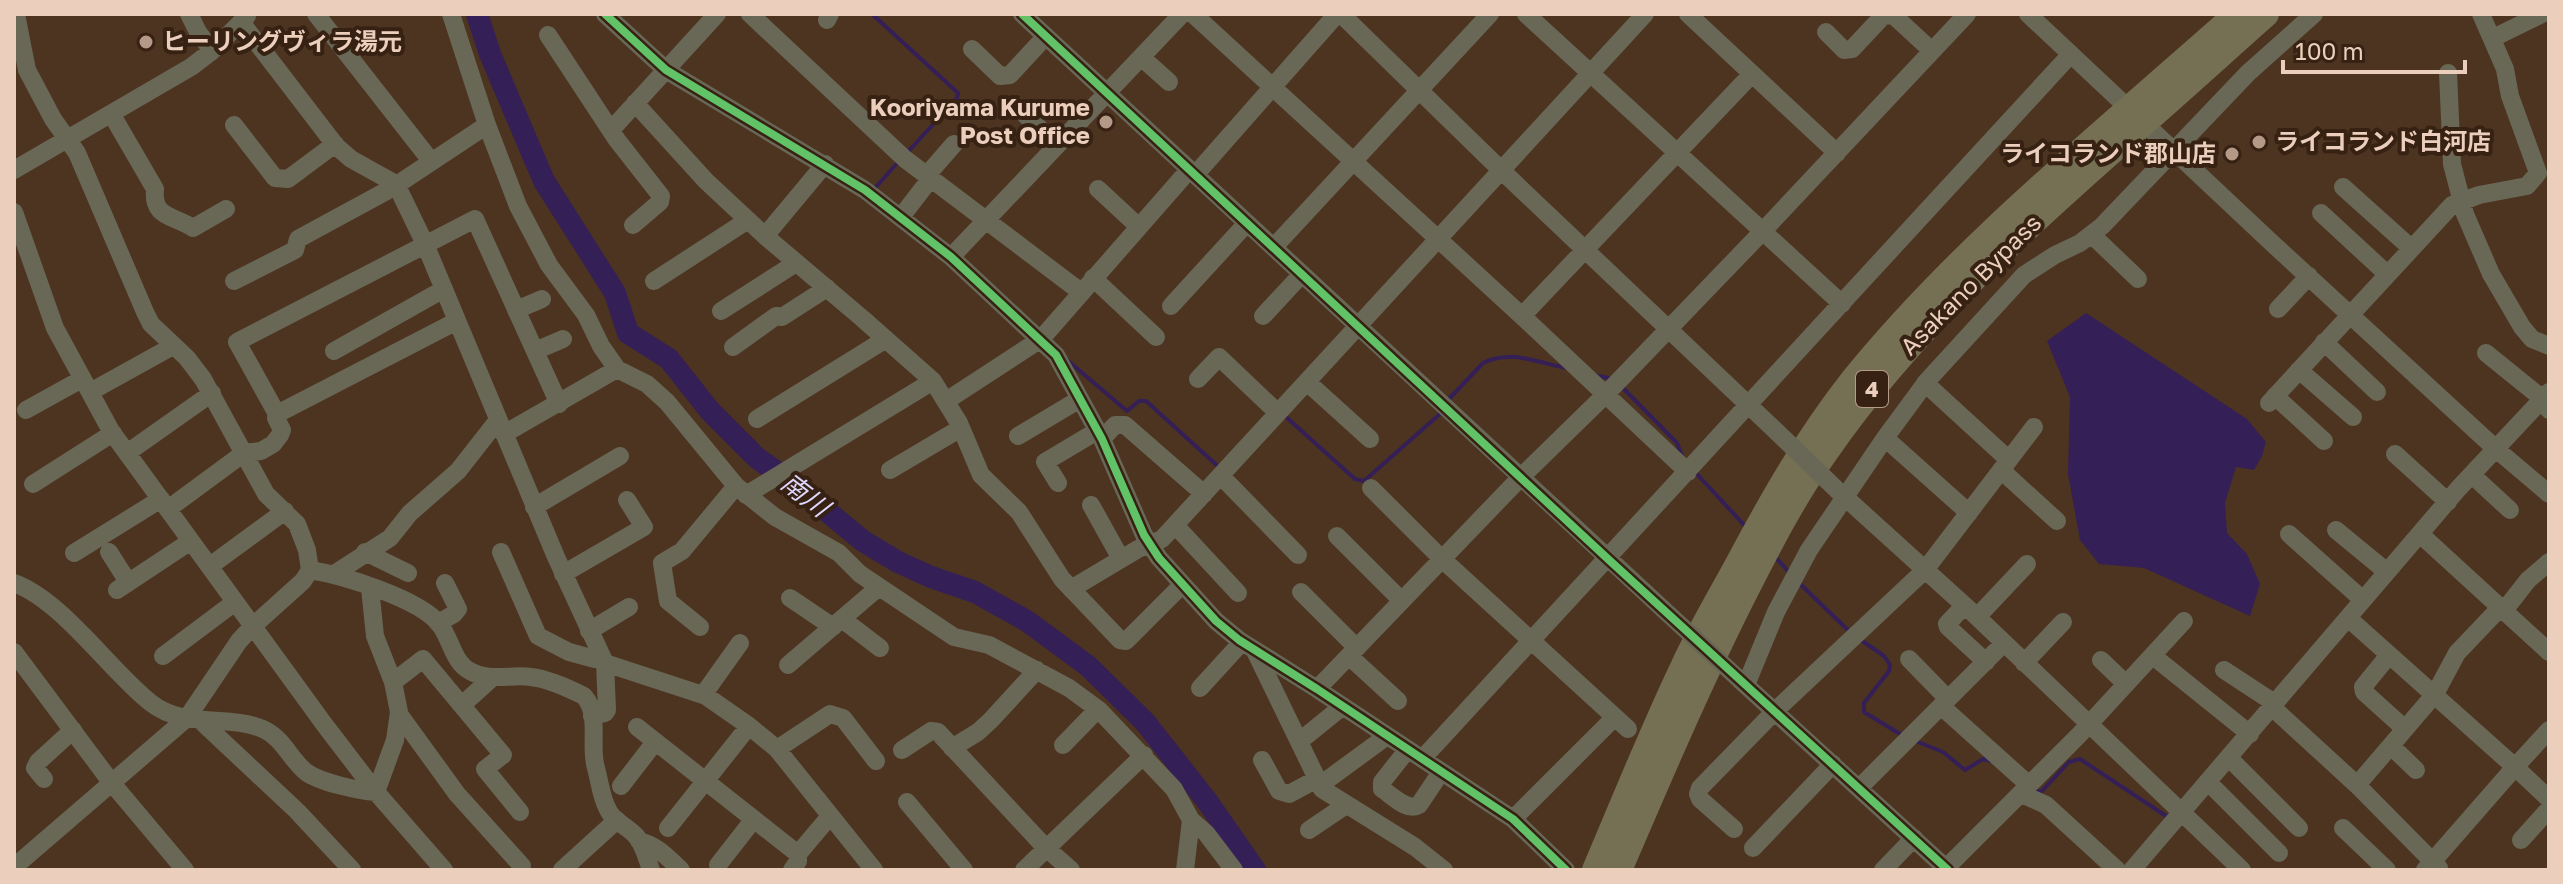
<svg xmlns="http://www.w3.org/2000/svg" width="2563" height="884" viewBox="0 0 2563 884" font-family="'Golos Text','Noto Sans JP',sans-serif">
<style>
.water{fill:#341f56}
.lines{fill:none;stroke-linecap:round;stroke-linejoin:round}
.stream{stroke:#341f56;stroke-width:4}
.river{stroke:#341f56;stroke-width:22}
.minor{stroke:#696755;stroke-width:18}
.highway{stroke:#757054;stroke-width:26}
.minor-bridge{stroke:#696755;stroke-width:18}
.cycleway-casing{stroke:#362112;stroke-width:13}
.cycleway{stroke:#61c268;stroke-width:8}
.poi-dot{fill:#b49986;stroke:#362112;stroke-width:3}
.labels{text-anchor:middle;stroke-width:8;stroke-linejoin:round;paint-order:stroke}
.shield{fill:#362112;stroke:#b59b89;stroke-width:2}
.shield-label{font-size:22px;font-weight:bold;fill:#ebcfbc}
.poi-label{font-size:24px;font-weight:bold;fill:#ebcfbc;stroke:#362112;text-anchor:start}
.street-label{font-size:24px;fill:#ebcfbc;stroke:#362112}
.water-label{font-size:26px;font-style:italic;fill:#dfd7fe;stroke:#362112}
</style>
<rect width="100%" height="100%" fill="#4d3421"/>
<path class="water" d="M 2086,313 L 2247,419 L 2266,442 L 2262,456 L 2254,470 L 2236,467 L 2225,503 L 2227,533 L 2247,554 L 2260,584 L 2250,616 L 2144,568 L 2099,564 L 2080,540 L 2068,474 L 2070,397 L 2047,341 Z"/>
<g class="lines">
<path class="stream" d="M 872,14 L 958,93 L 957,98 L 906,154
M 874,189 L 900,160
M 1067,360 L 1127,411 L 1139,401 L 1146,401 L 1221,469
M 1594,375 L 1613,379
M 1620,385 L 1677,443 L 1682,456
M 1447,401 L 1483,363 C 1511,349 1538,363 1567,368
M 1285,416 L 1355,479 L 1364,481 L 1441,413
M 1695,472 L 1746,527
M 1775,557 L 1790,573
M 1799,583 L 1850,632
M 1861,640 L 1884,656 L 1890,665 L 1889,671 L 1864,703 L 1864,712 L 1905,737
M 1913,740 L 1943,752 L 1965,770 L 1983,759 L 1991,761
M 2034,790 L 2041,792 L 2069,762 L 2080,759 L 2169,818"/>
<path class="river" d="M 477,14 L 490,54 L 544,181 L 615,293 L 628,333 L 669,359 L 710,411 L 757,458 L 795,485 L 863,541 L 898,562 L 931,577 L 975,592 L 1027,621 L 1088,666 L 1145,722 L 1207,801 L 1255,870"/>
<path class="minor" d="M 189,14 L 198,32 L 212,51
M 316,14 L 431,161
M 451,14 L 487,125 L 518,206 L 549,265 L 586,315 L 601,346 L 617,369 L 647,384 L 667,402 L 736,486 L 775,517 L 839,553 L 860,574 L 954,637 L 989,645 L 1069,688 L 1099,710 L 1174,789 L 1191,820 L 1206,833 L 1234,870
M 605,14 L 666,70 L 865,190 L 951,257 L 1056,355 L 1102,439 L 1144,535 L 1159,558 L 1216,621 L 1239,640 L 1317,689 L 1513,819 L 1566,870
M 750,14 L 905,159 L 1081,292
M 1022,14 L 1663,609
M 1193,14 L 1522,316 L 1688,472
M 1341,14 L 1501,170 L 1778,433
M 1526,14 L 1842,304
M 1688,14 L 1837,153
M 2028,14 L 2273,244 L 2496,449 L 2549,494
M 827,20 L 830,14
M 241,22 L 336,146 L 351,159 L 396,184 L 425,244 L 556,557 L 605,663 L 607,710 L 605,713 L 592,716
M 1826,32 L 1844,50 L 1852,49 L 1883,16 L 1893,15 L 1932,51
M 548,35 L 617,140 L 661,196 L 660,202 L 633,225
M 2493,38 L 2542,14
M 972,49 L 1000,76 L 1010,75 L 1046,36
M 1141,57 L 1169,82
M 2448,73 L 2452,164 L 2465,214 L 2491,274 L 2522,327 L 2532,339 L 2549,346
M 635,103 L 706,181 L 765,236 L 863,319 L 933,381 L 959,423 L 981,475 L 1019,512 L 1062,579 L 1120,640 L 1126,641 L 1182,585
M 1014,104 L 1057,145
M 112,115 L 155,189 C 152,218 173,215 193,228 L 226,209
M 234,125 L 275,178 L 288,179 L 335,144
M 611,130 L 717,14
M 14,170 L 191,67 L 212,51 L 247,16
M 927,175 L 954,144
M 1195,175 L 1337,14
M 2343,187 L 2411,248
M 1098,189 L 1139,227
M 14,212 L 55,328 L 111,431 L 324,724 L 376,792 L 444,870
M 904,213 L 931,178
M 2321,213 L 2387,274
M 2092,235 L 2138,279
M 765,236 L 825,164
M 1274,247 L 1490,14
M 951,257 L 1182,14
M 1093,278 L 1156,337
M 234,281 L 295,250 L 298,239 L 392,188 L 487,125
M 654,281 L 748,220
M 1171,306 L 1247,223
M 2278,309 L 2309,276
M 516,310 L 542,299
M 721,311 L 796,263
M 1263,316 L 1302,274
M 1522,316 L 1752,74
M 457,321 L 277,414 L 237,342 L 475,219 L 559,404
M 2324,342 L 2377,392
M 733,347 L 776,316 L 782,317 L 827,288
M 334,351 L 444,289
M 535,351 L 563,339
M 2486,353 L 2538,395 L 2549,410
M 2299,370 L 2353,417
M 1198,379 L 1219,357 L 1278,413
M 1307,382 L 1370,439
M 1925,383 L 2009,460
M 90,392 L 173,346
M 2275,396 L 2324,441
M 946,401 L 1041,339 L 1189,170
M 2269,403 L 2452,205 L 2479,195 L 2527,186 L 2538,173 L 2510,96 L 2505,69 L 2481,14
M 26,410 L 82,379
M 757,419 L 886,339
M 504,434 L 617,369
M 1018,436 L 1080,399
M 1885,438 L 1969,513
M 1102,439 L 1115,425 L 1125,425 L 1204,494
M 127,453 L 212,393
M 2395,454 L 2448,502
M 890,470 L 961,428
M 2001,470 L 2057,521
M 2472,475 L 2510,510
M 1221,476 L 1298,555
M 1058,483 L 1045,462 L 1097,431
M 33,484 L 113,433
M 1371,488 L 1442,559 L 1628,729
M 1837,490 L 1974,614 L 2242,870
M 746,495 L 933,381
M 1091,505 L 1121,559
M 534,507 L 620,456
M 168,509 L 244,453 L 261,451 L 273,444 L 280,435 L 282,430 L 276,418 L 277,414
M 1175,525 L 1238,593
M 2336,530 L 2387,572
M 2289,534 L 2363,600
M 2420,534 L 2549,652
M 1337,536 L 1402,601
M 109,552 L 128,582
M 365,552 L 408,573
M 501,552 L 538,636 L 569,652 L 595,659 L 602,657
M 74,553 L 161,499
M 210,566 L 285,511
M 310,570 C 342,575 421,599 440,625 C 451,639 453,662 470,671 C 488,682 512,674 531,677 C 549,679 568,688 584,696 C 601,716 589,745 596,768 C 600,783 602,803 612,816 C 619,824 629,828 636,836 C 644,845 647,859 651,870
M 334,574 L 390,538 L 410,513 L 458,471 L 498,420
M 563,574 L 644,527 L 627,500
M 14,583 C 63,601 110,671 151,703 C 184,729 228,714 263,729 C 283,738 290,759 306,772 C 319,782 359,791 376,792 L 395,740 L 399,712 L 393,682 L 375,636 L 370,588
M 1071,589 L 1138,549 L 1162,539 L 1645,14
M 117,590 L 191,541
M 1301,592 L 1357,648
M 790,598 L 833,627
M 1964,606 L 1947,624 L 1948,627 L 1986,662
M 1977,617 L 2027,564
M 2348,618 L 2515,767 L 2425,870
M 842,619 L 880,648
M 438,623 L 454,614 L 458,609 L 445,583
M 700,627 L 668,601 L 662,563 L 682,551 L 736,486
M 589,631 L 629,607
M 1255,651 L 1322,789 L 1415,847 L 1444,870
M 14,652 L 111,782 L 185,870
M 2389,655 L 2363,687 L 2364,692 L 2405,729
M 163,656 L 235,602
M 1349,656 L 1398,701
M 2153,656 L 2250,734
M 1909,659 L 1948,699
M 2101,660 L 2126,684
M 605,663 L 706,696 L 749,726 L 777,749 L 874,870
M 2024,663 L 2063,622
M 788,665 L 879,587
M 2224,670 L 2276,704
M 1740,680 L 1948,870
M 393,682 L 423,659 L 503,755 L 485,769 L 520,812
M 1746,685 L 1776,612 L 1809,550 L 1885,438 L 1927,381 L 2024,275 L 2055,255 L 2080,243 L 2102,226 L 2248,73 L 2314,14
M 1200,688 L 1242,642
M 1317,689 L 1521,477 L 1605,395 L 1762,232 L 1967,14
M 703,695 L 740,643
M 462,705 L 493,677
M 1941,706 L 2028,784
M 2273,708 L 2357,785 L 2435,694 L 2457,653 L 2496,612 L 2510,603 L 2528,580 L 2549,562
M 399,714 L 457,794 L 522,866
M 202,722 L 297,811 L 352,870
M 637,727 L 798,854
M 2549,730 L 2515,767 L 2549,799
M 1306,736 L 1343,706
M 1063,745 L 1098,709
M 2391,746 L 2416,770
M 952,748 L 978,732 L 991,720 L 1037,670
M 777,749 L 830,714 L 843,718 L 876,761
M 1408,749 L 1382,782 L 1382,789 C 1393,796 1407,812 1419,805 L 1441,772
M 902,750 L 931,731 L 938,732 L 1044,846 L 1071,870
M 2229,758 L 2299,828
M 1422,759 L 2071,54
M 1262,760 L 1279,791 L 1289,794 L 1317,779
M 44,779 L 35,768 L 38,762 L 73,730
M 1327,780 L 1387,736
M 2208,782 L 2279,853
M 2357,785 L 2439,868
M 621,786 L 655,742
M 1859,788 L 2004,643
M 2022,794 L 2046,805 L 2117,870
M 907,802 L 964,870
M 1513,819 L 1615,717
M 668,828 L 749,726
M 2343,828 L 2387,870
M 1734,829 L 1700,799 L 1698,794 L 1700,788 L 1775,711 L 1925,570 L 2034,427
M 1309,830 L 1346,805
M 2521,840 L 2549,809
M 639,841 C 657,845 668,858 681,870
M 1753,848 L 1833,764
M 718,865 L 754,819
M 14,867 L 187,718 L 239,641 L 253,626 L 303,581 L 310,570 L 307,550 L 297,524 L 266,494 L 203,379 L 187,358 L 151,324 L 145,312 L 77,153 L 53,119 L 27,70 L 16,14
M 562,870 L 617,820
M 792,870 L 798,861 L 798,854 L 830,816
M 1024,870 L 1144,755
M 1185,870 L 1191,820
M 1883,870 L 1914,838
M 1944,870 L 2080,734 L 2184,621
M 2132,870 L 2458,489 L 2549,392"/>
<path class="highway" d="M 1595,870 C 1624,802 1652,732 1684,665 C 1700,631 1720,597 1738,564 C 1772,500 1808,437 1853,380 C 1964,243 2106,131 2237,14
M 1619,870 C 1658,779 1697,688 1741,600 C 1767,549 1792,499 1825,453 C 1909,331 2020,232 2130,135 C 2176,95 2221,54 2266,14"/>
<path class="minor-bridge" d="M 1778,433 L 1835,488
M 1663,609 L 1740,680"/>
<defs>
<path id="cycleway" d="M 605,14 L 666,70 L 865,190 L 951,257 L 1056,355 L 1102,439 L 1144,535 L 1159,558 L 1216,621 L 1239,640 L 1317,689 L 1513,819 L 1566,870
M 1022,14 L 1608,559 L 1948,870"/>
</defs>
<use href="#cycleway" class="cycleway-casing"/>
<use href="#cycleway" class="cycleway"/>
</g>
<g class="poi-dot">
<circle cx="146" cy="42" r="8"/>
<circle cx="1106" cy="122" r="8"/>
<circle cx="2259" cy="142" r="8"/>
<circle cx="2232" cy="154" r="8"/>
</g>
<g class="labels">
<rect class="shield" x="1856" y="371" width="32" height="36" rx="6"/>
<g class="shield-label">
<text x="1872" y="397">4</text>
</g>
<g class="poi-label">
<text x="162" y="50">ヒーリングヴィラ湯元</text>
<text x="1090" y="116" text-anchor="end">Kooriyama Kurume<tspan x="1090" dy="28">Post Office</tspan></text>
<text x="2275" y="150">ライコランド白河店</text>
<text x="2216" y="162" text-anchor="end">ライコランド郡山店</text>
</g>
<g class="street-label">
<text transform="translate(1971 285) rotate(-45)" y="8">Asakano Bypass</text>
</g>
<g class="water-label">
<text transform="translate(805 495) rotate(38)" y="9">南川</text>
</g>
</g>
<rect width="2563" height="884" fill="none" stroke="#ebcfbc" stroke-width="32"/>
<path d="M2283 60v12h182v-12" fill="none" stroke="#ebcfbc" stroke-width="4"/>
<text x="2295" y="60" font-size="24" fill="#ebcfbc" stroke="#362112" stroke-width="6" paint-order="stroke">100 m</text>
</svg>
